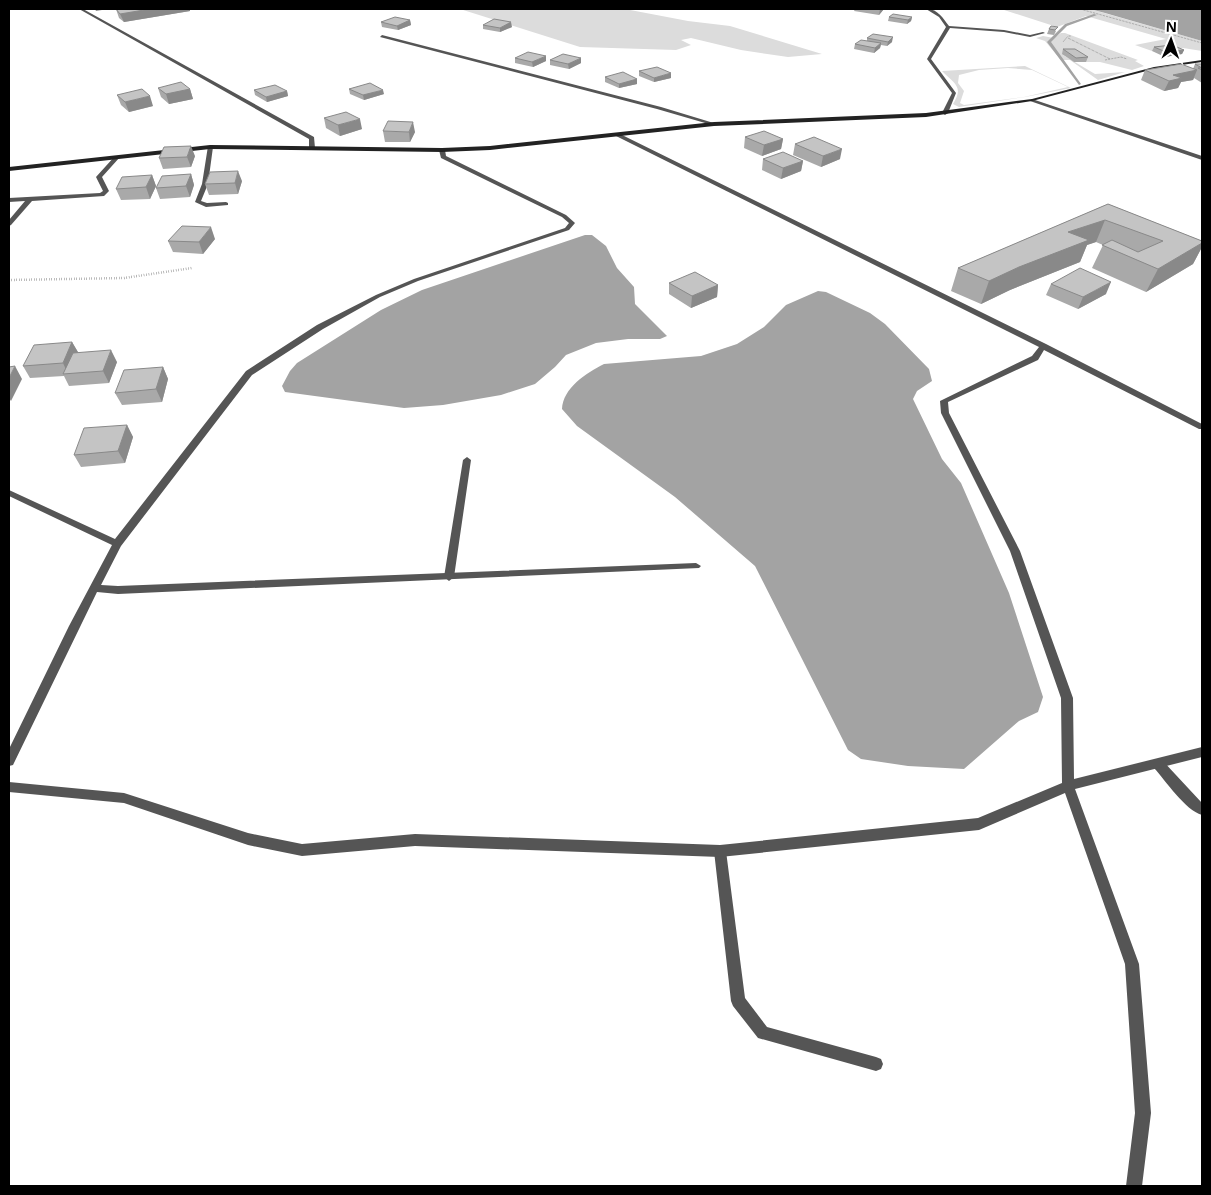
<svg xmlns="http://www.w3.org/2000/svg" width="1211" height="1195" viewBox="0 0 1211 1195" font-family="'Open Sans',sans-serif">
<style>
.green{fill:#dcdcdc;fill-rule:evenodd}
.water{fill:#a3a3a3}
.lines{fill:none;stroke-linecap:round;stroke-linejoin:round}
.stream{fill:#a3a3a3;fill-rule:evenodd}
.path-far1{stroke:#777;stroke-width:1;stroke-dasharray:0.5 1;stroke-linecap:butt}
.path{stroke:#777;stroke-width:2.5;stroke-dasharray:0.5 2;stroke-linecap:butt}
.lane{fill:#555;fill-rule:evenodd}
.street{fill:#555;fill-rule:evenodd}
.secondary{fill:#222;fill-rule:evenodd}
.wall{fill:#a9a9a9}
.shaded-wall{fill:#898989}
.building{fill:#c4c4c4;stroke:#898989}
</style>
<rect width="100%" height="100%" fill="#fff"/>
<path class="green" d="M 460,9 L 625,9 L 688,21 L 730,26 L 822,54 L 788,57 L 741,50 L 691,38 L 681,40 L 691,45 L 676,50 L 580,47 Z
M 1001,9 L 1090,9 L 1202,41 L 1202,51 L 1183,48 L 1152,51 L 1135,45 L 1166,39 L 1086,16 L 1057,27 Z
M 1061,33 L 1065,33 L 1138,60 L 1135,61 L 1144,66 L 1132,70 L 1100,62 L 1086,62 L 1063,55 L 1095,74 L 1125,72 L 1098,80 L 1070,60 L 1061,60 L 1045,41 L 1036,38 L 1043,36 L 1054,38 Z
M 1025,66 L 1071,88 L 1025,97 L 959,107 L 953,104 C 964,87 955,84 942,71 ZM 1008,68 L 1032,70 L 1068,87 L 1024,97 L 964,105 L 960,103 L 964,91 L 958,83 L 959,75 L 979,70 Z"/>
<path class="water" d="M 1090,9 L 1202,9 L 1202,41 L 1105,13 Z
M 585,235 L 592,235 L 606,246 L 617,268 L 634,287 L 635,304 L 667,336 L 660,339 L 628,339 L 596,343 L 566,355 L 555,367 L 535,384 L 501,395 L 443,405 L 404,408 L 285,392 L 282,386 L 290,371 L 297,363 L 381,310 L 422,290 Z
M 818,291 L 826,292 L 870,313 L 885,324 L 929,369 L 932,381 L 917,391 L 913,399 L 942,459 L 961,483 L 1009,593 L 1043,697 L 1038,712 L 1019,721 L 964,769 L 908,766 L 861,759 L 848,750 L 755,566 L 675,497 L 577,426 L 562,409 C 563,388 586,373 604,364 L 701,356 L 737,344 L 764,327 L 786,305 Z"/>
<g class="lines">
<path class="stream" d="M 1094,14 L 1097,15 L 1067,26 L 1051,42 L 1081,84 L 1079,85 L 1047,42 L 1065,24 Z"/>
<path class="path-far1" d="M 1080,9 L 1202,43
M 1068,38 L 1110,59
M 1063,42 L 1068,36 L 1071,36
M 1105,60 L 1121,57 L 1127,59"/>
<path class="path" d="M 9,280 L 124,278 L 192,268"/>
<path class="lane" d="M 208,146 L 213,147 L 208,184 L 201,201 L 207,203 L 226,202 L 228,203 L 228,205 L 206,207 L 195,202 L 202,184 Z
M 467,457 L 471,460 L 454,577 L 449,581 L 444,577 L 463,460 Z
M 1158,759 L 1162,760 L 1202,803 L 1202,815 C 1185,810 1166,781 1154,768 L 1152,764 L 1154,760 Z
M 720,845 L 724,847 L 726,851 L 745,998 L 767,1027 L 876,1057 L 881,1059 L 883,1064 L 881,1069 L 876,1071 L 758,1038 L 733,1006 L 731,1001 L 714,851 L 716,847 Z"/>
<path class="street" d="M 79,9 L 83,9 L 314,137 L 315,148 L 312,150 L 309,148 L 309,139 Z
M 926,9 C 937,8 943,18 949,26 L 1004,30 L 1030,35 L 1043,32 L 1045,33 L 1030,37 L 1004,32 L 950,28 L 931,59 L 956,93 L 948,113 L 945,115 L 942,113 L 952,93 L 927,59 L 946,27 L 939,17 Z
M 382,35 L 661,107 L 717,124 L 712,125 L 657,109 L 380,37 Z
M 1032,99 L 1202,156 L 1202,160 L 1030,101 Z
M 614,133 L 618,133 L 1046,344 L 1202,424 L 1202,429 L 1199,429 L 1044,350 L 1038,360 L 948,402 L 949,413 L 1020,551 L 1073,698 L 1074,779 L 1202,747 L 1202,757 L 1075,789 L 1139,964 L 1151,1113 L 1142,1186 L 1126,1186 L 1135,1113 L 1125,964 L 1065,793 L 979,830 L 720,857 L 415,846 L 302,856 L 248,845 L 124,803 L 9,792 L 9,782 L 124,793 L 248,833 L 302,844 L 415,834 L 720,845 L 978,818 L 1062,783 L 1061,698 L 1010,551 L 941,413 L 940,401 L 1032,356 L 1039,347 L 614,135 Z
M 442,148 L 445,150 L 446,156 L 566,215 L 575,223 L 569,230 L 418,281 L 380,297 L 323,329 L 252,375 L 121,546 L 101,585 L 118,586 L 696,563 L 701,566 L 699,568 L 118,594 L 97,592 L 13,765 L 9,766 L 9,749 L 69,626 L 112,545 L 9,496 L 9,490 L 115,539 L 246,371 L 317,325 L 376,295 L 414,279 L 565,228 L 569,223 L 562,217 L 441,158 L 439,150 Z
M 115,156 L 120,157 L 102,177 L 109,191 L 104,196 L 32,201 L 11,225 L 9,226 L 9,220 L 25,201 L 9,202 L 9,198 L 100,193 L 103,191 L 96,177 Z"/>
<path class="secondary" d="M 1202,60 L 1202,62 L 1154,69 L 1032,101 L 926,117 L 714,126 L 490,150 L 442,152 L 210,149 L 9,171 L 9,167 L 210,145 L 442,148 L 490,146 L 714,122 L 926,113 L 1032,99 L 1154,67 Z"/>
</g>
<path class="wall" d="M 116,9 L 190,9 L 190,11 L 124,22 L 119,18 Z
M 855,9 L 884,9 L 879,15 L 854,11 Z
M 897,9 L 920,9 L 920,10 L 897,10 Z
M 889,17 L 912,17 L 911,21 L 907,24 L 888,21 Z
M 410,20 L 411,25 L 398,30 L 382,27 L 381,22 Z
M 483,25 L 512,27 L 500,32 L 483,29 Z
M 1051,26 L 1056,31 L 1054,35 L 1047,34 L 1049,29 Z
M 867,38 L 892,42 L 887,46 L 881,45 L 880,48 L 874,53 L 854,49 L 855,44 L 867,41 Z
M 1154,47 L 1184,50 L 1182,54 L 1165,57 L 1152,51 Z
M 1063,49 L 1088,57 L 1086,62 L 1074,62 L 1062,54 Z
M 515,58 L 546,61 L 533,67 L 515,63 Z
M 550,60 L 581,63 L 569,69 L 550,65 Z
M 1195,64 L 1202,64 L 1202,83 L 1194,78 L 1195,76 L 1193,80 L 1181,82 L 1178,88 L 1164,91 L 1141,80 L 1145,70 L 1193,69 Z
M 639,71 L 671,78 L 654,82 L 639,76 Z
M 605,77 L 637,79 L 637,84 L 619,88 L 605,82 Z
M 158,88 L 190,89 L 193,99 L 169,104 L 161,97 Z
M 349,89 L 384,94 L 364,100 L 350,94 Z
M 254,90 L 287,91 L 288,96 L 267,102 L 255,95 Z
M 117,95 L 153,106 L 129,112 L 121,105 Z
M 324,118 L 362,129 L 340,136 L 326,128 Z
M 383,131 L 415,132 L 410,142 L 385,142 Z
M 745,137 L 783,139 L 781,149 L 762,156 L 744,148 Z
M 795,144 L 840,159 L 821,167 L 793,155 Z
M 195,156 L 191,167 L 163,169 L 159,158 Z
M 763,159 L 803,161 L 801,171 L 781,179 L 762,170 Z
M 191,174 L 194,185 L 190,197 L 160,199 L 156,188 Z
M 152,175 L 156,186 L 150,199 L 121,200 L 116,189 Z
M 242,181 L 238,194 L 209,195 L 205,184 Z
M 1108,204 L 1202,241 L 1202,247 L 1193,264 L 1146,292 L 1092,268 L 1103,245 L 1096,242 L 1087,245 L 1080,262 L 1010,290 L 981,304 L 951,291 L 958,268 Z
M 215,239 L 203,254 L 173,252 L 168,241 Z
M 669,283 L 718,285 L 717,297 L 691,308 L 669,294 Z
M 1051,284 L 1106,294 L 1078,309 L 1046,295 Z
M 72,342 L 78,352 L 117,362 L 109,383 L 69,386 L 64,376 L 30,378 L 23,366 Z
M 163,367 L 168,379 L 162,402 L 122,405 L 115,393 Z
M 127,425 L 133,437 L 125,463 L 81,467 L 74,455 Z"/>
<path class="shaded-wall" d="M 95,9 L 108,9 L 96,11 Z
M 150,9 L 190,9 L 190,11 L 124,22 L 120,14 Z
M 880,9 L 884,9 L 879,15 Z
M 912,17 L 911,21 L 907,24 L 908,20 Z
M 410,20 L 411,25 L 398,30 L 397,26 Z
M 511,22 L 512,27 L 500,32 L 500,28 Z
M 893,37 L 892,42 L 887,46 L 888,42 Z
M 881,43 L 880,48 L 874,53 L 875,48 Z
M 1184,50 L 1182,54 L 1165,57 L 1166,52 Z
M 546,56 L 546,61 L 533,67 L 532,62 Z
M 581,58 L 581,63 L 569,69 L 568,64 Z
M 1197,70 L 1193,80 L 1181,82 L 1178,88 L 1164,91 L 1169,81 L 1173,75 Z
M 671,73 L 671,78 L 654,82 L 654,78 Z
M 637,79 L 637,84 L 619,88 L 619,84 Z
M 190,89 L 193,99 L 169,104 L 166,94 Z
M 383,90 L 384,94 L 364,100 L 363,95 Z
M 287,91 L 288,96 L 267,102 L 266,97 Z
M 150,96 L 153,106 L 129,112 L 125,102 Z
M 360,119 L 362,129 L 340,136 L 338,125 Z
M 413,122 L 415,132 L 410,142 L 409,132 Z
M 783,139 L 781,149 L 762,156 L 764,145 Z
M 191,146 L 195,156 L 191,167 L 187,157 Z
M 842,149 L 840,159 L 821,167 L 823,156 Z
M 803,161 L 801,171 L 781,179 L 783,168 Z
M 238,171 L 242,181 L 238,194 L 235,183 Z
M 191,174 L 194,185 L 190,197 L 186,186 Z
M 152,175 L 156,186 L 150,199 L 146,187 Z
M 1105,220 L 1096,242 L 1087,245 L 1080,262 L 1010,290 L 981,304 L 989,281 L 1068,232 Z
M 211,227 L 215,239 L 203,254 L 199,242 Z
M 1202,243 L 1202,247 L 1193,264 L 1146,292 L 1158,269 Z
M 1111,282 L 1106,294 L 1078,309 L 1083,297 Z
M 718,285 L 717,297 L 691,308 L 692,296 Z
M 72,342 L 79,354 L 68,374 L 63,363 Z
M 111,350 L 117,362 L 109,383 L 103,371 Z
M 15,366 L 22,379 L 11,401 L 9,398 L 9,378 Z
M 163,367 L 168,379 L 162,402 L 156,389 Z
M 127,425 L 133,437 L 125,463 L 118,451 Z"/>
<path class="building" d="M 116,9 L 150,9 L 120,14 Z
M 893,14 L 912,17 L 908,20 L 889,17 Z
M 395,17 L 410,20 L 397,26 L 381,22 Z
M 494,19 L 511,22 L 500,28 L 483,25 Z
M 1051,26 L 1058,27 L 1055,30 L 1049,29 Z
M 873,34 L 893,37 L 888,42 L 867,38 Z
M 861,40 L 881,43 L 875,48 L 855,44 Z
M 1172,45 L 1184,50 L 1166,52 L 1154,47 Z
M 1063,49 L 1075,49 L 1088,57 L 1076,58 Z
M 528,52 L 546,56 L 532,62 L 515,58 Z
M 563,54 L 581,58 L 568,64 L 550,60 Z
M 1181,64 L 1197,70 L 1173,75 L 1182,78 L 1169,81 L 1145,70 Z
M 1195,64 L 1202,64 L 1202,70 L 1198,68 L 1202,68 Z
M 657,67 L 671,73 L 654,78 L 639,71 Z
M 623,72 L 637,79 L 619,84 L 605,77 Z
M 181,82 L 190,89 L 166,94 L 158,88 Z
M 370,83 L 383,90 L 363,95 L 349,89 Z
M 275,85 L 287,91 L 266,97 L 254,90 Z
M 142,89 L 150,96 L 125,102 L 117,95 Z
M 346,112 L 360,119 L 338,125 L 324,118 Z
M 388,121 L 413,122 L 409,132 L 383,131 Z
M 764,131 L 783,139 L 764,145 L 745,137 Z
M 814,137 L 842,149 L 823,156 L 795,144 Z
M 191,146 L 187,157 L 159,158 L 164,147 Z
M 783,152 L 803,161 L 783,168 L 763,159 Z
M 238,171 L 235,183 L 205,184 L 210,172 Z
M 191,174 L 186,186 L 156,188 L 162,176 Z
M 152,175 L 146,187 L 116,189 L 122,177 Z
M 1108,204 L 1202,241 L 1202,243 L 1158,269 L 1102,245 L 1112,240 L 1138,252 L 1163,241 L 1105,220 L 1068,232 L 1089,240 L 1019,267 L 989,281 L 958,268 Z
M 182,226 L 211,227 L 199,242 L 168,241 Z
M 1080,268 L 1111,282 L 1083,297 L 1051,284 Z
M 695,272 L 718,285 L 692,296 L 669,283 Z
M 72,342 L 63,363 L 23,366 L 34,345 Z
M 111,350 L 103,371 L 63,374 L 73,353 Z
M 15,366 L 9,378 L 9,367 Z
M 163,367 L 156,389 L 115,393 L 124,370 Z
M 127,425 L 118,451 L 74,455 L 84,428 Z"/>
<rect width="1211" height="1195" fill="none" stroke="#000000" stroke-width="20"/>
<g transform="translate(1171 40) rotate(2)" stroke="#ffffff" stroke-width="4" paint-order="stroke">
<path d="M0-4L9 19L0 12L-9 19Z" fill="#000000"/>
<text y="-8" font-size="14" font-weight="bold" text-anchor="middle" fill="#000000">N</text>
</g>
</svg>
